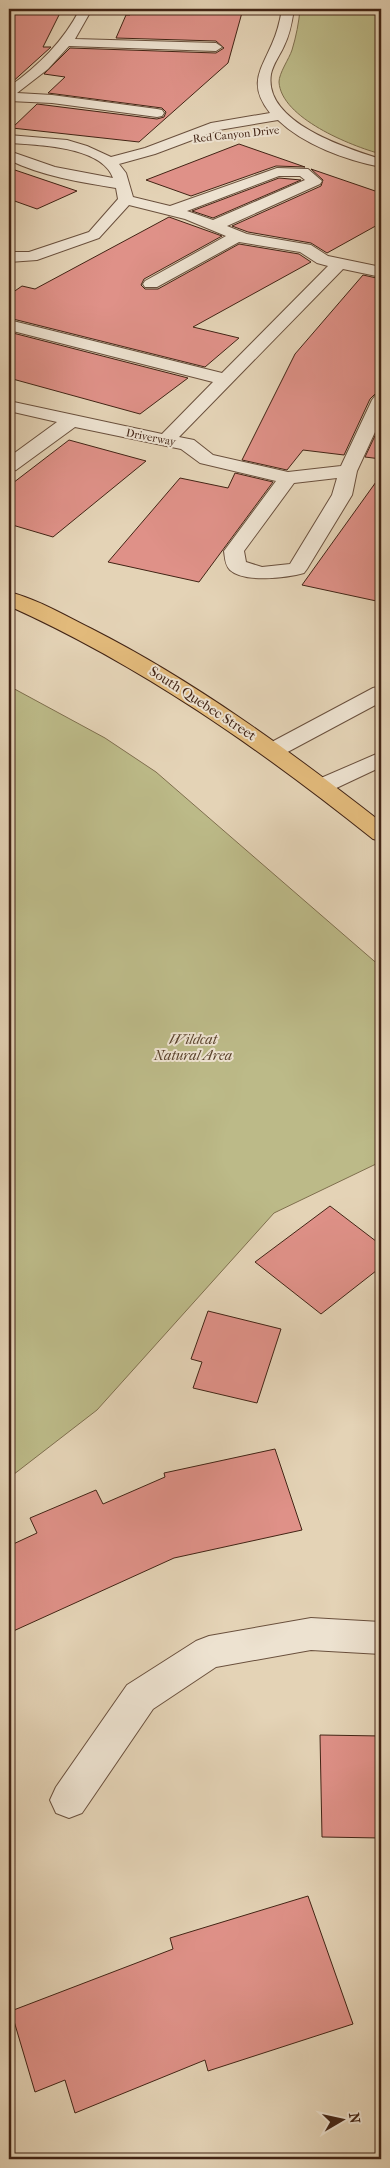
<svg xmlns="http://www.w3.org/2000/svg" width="390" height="2168" viewBox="0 0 390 2168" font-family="'IM FELL French Canon',serif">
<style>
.green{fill:#bcba88;stroke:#7f6f4e}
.building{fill:#df9188;stroke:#422415}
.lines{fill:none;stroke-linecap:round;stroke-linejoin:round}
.street-casing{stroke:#6a503d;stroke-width:2}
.primary-casing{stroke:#422415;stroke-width:2}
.street{fill:#ede2d0;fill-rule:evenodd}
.primary{fill:#e2ba7b;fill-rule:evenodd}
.labels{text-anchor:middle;stroke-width:4;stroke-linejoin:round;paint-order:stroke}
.far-street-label{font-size:11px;fill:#422415;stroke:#ede2d0}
.street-label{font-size:14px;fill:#422415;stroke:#ede2d0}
.park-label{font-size:14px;font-style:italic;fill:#5a422c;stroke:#ede2d0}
</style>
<rect width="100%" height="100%" fill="#e4d3b6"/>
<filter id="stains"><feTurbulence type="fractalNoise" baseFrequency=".004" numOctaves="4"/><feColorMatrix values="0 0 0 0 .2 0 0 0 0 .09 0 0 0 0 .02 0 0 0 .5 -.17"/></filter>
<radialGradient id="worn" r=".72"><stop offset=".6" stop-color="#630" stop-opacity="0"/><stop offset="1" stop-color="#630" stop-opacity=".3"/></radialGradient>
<path class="green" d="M 300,9 L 381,9 L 381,154 C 351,146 281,118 279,82 C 279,73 289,59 292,50 C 296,37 299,22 300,9 Z
M 9,686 L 105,738 L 156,772 L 381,967 L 381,1164 L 376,1164 L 274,1213 L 97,1410 L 9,1478 Z"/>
<path class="building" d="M 129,9 L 243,9 L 228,63 L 139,142 L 12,128 L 37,104 L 157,119 L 164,117 L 166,112 L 162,108 L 48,93 L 65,77 L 44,74 L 70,48 L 216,53 L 224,48 L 216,41 L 116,38 L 126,15 L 130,15 Z
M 9,11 L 60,13 L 43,47 L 51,47 L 9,85 Z
M 239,144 L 305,167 L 276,166 L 191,196 L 146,180 Z
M 9,168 L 77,191 L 37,209 L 9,199 Z
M 311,169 L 381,193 L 381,223 L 327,253 L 311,243 L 248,232 L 232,226 L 321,186 L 323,180 Z
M 279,178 L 301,180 L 213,218 L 192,211 Z
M 169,217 L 222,236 L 144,279 L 141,285 L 145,289 L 158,289 L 239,244 L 299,254 L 311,262 L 193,327 L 239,338 L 205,367 L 9,318 L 9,295 L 22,286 L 35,289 Z
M 363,275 L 381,279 L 381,393 L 375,394 L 370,399 L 344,455 L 303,450 L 287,470 L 242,460 L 295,354 Z
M 9,332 L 188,378 L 140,414 L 9,378 Z
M 381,423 L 381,459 L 365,457 Z
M 69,440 L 146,461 L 53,537 L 9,524 L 9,486 Z
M 235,473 L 273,482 L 199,582 L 108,562 L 180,478 L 228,488 Z
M 381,475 L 381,602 L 302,585 Z
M 330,1206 L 381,1245 L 381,1267 L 321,1314 L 255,1262 Z
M 208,1311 L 281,1329 L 257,1403 L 193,1388 L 202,1362 L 191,1359 Z
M 275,1449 L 302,1530 L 174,1558 L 9,1633 L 9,1546 L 37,1533 L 30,1518 L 96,1490 L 103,1504 L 165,1477 L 164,1473 Z
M 320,1735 L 381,1736 L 381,1838 L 322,1837 Z
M 308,1896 L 353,2024 L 208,2071 L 205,2060 L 75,2113 L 65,2080 L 35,2092 L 11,2011 L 173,1949 L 170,1938 Z"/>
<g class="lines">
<defs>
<path id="street" d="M 80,9 L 92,9 L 75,39 L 216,43 L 222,47 L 216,51 L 69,46 L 48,69 L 17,93 L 52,95 L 157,109 L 162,110 L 164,113 L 162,116 L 157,117 L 52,103 L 9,101 L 9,87 C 39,65 63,42 80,9 Z
M 282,9 L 294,9 C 292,22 290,34 284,46 C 280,55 273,64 271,74 C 263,122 346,148 381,159 L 381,167 C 346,160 304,145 278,120 L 219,130 L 155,154 L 119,164 L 126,173 L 133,197 L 170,206 L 277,168 L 308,169 L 322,181 L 320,184 L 227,226 L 247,234 L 311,245 L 328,256 L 381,267 L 381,277 L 343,269 L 179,437 L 194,440 L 213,455 L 288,472 L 341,466 L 372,400 L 375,396 L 381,395 L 381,419 L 357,471 L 352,495 L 307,569 L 304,573 C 287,578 244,583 230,570 C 225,565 225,558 224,551 L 276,481 L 200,463 L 181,449 L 75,427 L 16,470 L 9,472 L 9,457 L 57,422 L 9,411 L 9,401 L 162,434 L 213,382 L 9,330 L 9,320 L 222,373 L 328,266 L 317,263 L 300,252 L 239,242 L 157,287 L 145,287 L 143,284 L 145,281 L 226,236 L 185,219 L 129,205 L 99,238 L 37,260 L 9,262 L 9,252 L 29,252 L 89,232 L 118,199 L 116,188 C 79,182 42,176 9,160 L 9,151 L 55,167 L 113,178 C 102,146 37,145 9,143 L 9,135 L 67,140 L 87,146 L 111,157 L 145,148 L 211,123 L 270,113 C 248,85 260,71 272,44 C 277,33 280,21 282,9 ZM 279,176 L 300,176 L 305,180 L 213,220 L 187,211 ZM 337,478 L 332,495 L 290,564 L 262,567 L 246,562 L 244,551 L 294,483 Z
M 381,686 L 381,702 L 282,755 L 274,757 L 266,755 L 263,750 L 266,745 L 373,688 Z
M 381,752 L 381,767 L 330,791 L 322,793 L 314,791 L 310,786 L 314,781 Z
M 311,1618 L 381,1622 L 381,1654 L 311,1650 L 216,1667 L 153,1709 L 82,1813 L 69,1818 L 56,1813 L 50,1800 L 56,1787 L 127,1685 L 196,1641 L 209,1636 Z"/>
<path id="primary" d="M 9,592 C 37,599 66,616 92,629 C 196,682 290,751 381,822 L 381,841 L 373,839 C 259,748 142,666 9,606 Z"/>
</defs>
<use href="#street" class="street-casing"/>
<use href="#primary" class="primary-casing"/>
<use href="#street" class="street"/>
<use href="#primary" class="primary"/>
</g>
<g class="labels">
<g class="far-street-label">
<text transform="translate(236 134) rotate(-6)" y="4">Red Canyon Drive</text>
<text transform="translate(151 437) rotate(11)" y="4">Driverway</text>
</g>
<g class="street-label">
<text transform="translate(203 703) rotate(33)" y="5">South Quebec Street</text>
</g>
<g class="park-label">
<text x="193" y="1044">Wildcat<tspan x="193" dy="16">Natural Area</tspan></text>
</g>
</g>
<rect width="390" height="2168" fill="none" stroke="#e4d3b6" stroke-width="30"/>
<rect x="10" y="10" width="370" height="2148" fill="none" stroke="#422415" stroke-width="2.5"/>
<rect x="15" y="15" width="360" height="2138" fill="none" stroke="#422415"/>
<g transform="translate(342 2120) rotate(81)" stroke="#ede2d0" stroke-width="4" paint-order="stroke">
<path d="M0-4L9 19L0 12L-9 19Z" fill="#422415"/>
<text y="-8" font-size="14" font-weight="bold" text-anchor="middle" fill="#422415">N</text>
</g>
<rect width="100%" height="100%" filter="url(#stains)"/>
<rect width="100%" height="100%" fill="url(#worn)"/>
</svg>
